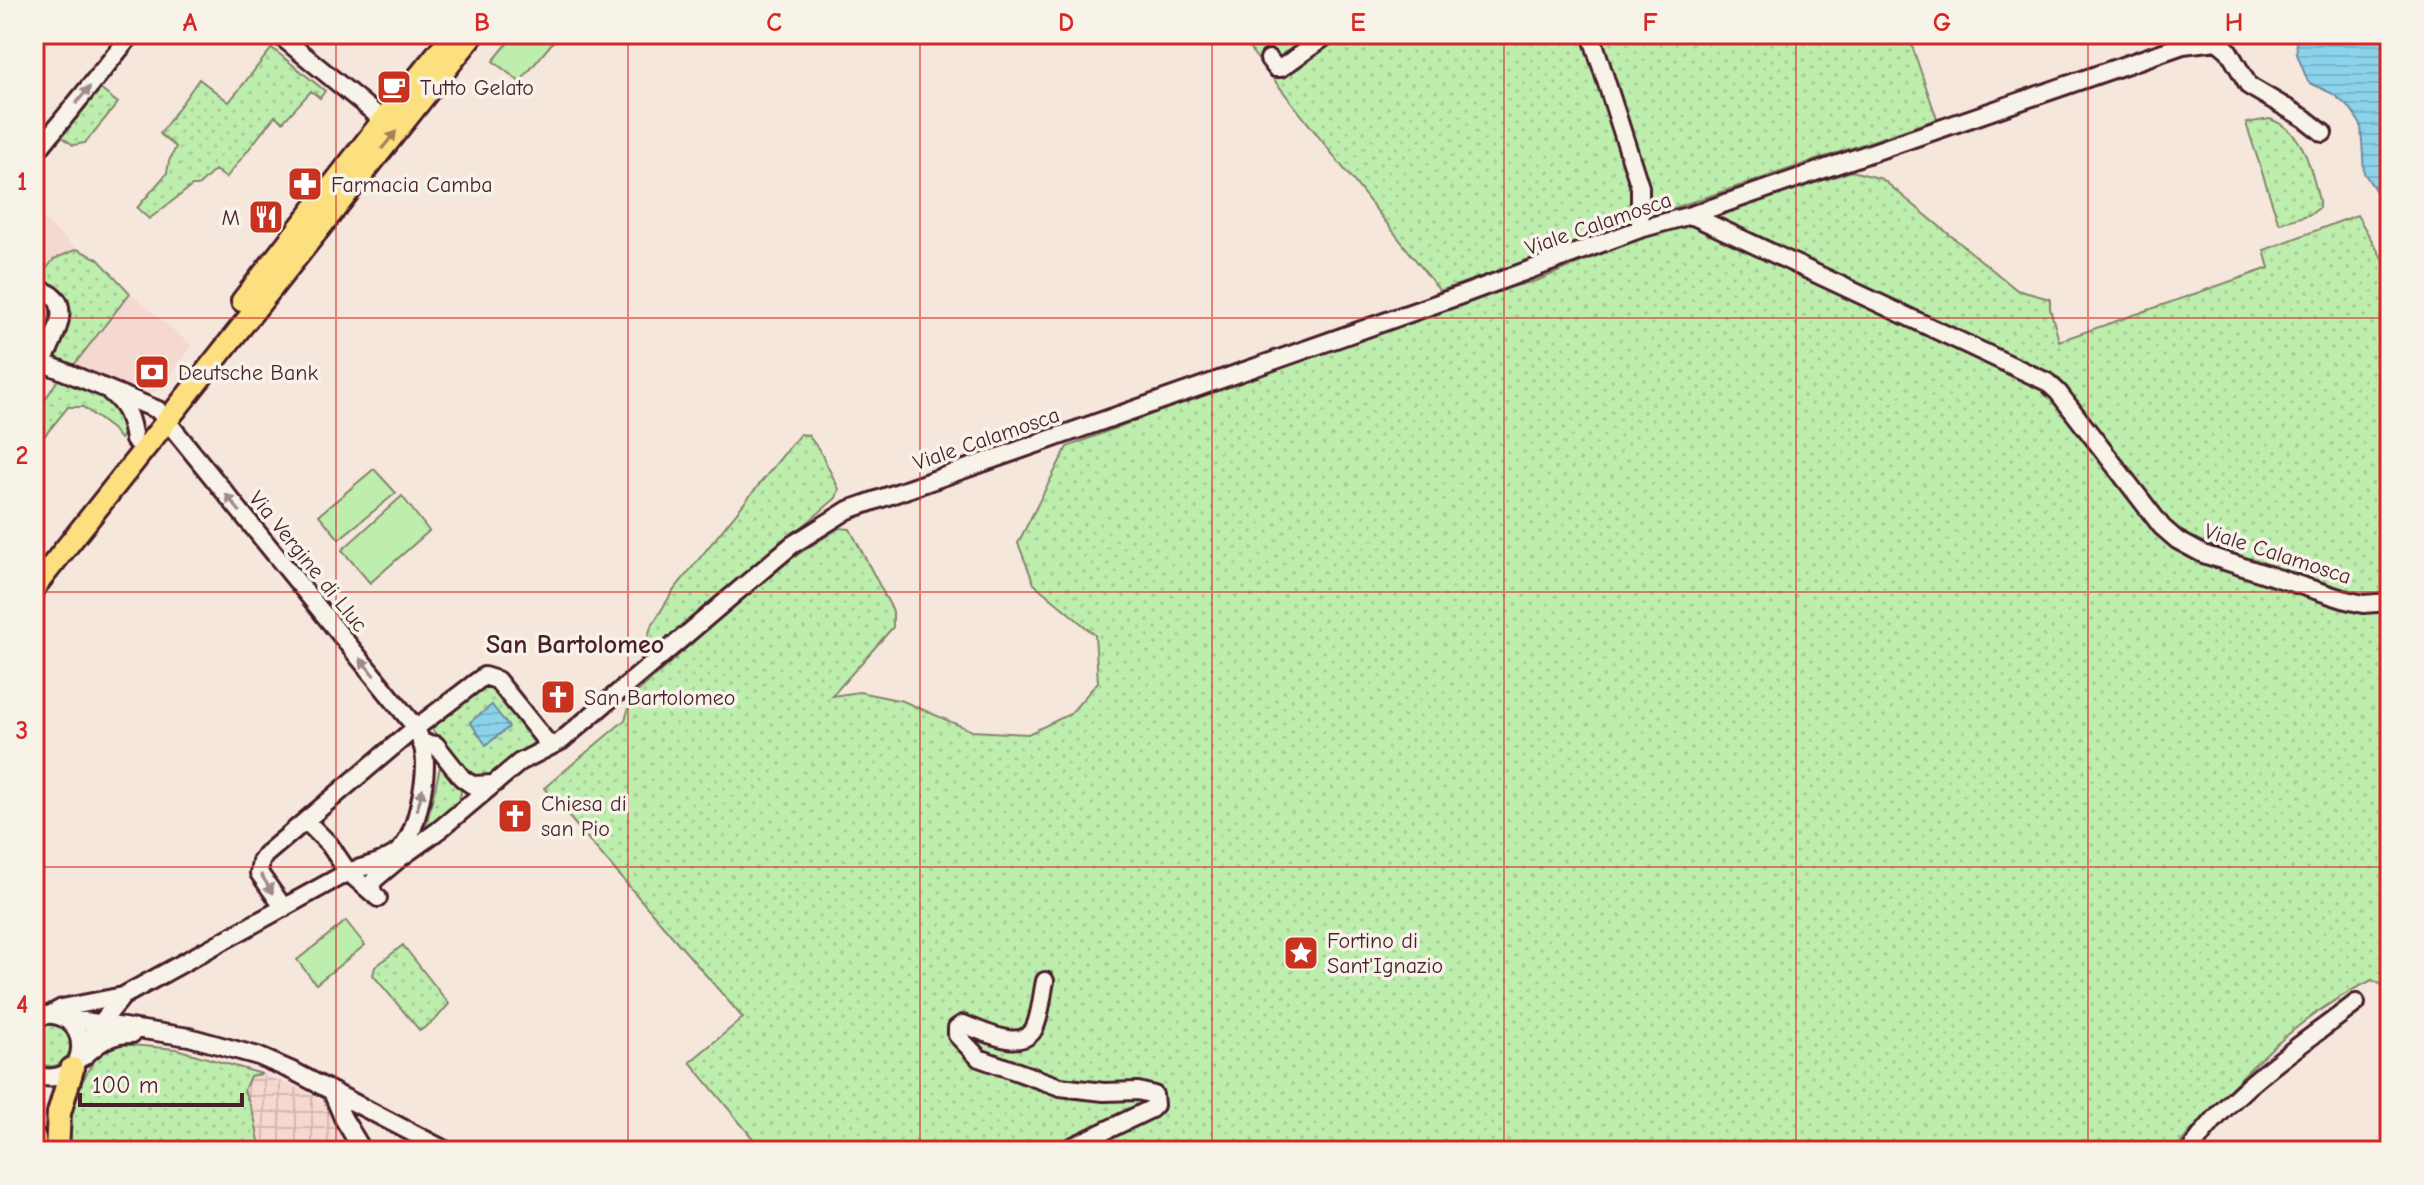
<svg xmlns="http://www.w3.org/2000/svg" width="2424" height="1185" viewBox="0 0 2424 1185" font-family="'Comic Neue',sans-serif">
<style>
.built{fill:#f5d8d0}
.industrial{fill:url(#industrial-grid)}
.green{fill:url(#green-dots);stroke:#84866c;stroke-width:2}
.pitch{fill:#bdeead;stroke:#84866c;stroke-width:2}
.water{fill:url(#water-rules);stroke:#708b9e;stroke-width:2}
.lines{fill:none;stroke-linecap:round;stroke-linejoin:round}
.minor-casing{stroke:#4a1f2b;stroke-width:22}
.major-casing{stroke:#4a1f2b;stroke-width:26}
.highway-casing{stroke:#4a1f2b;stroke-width:28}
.minor{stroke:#f7f3e8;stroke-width:16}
.major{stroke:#fce080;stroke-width:20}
.highway{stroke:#fce080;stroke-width:22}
.oneway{fill:#a0898a}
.oneway2{fill:#a38056}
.grid{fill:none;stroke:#d62828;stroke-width:2;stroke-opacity:0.55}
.labels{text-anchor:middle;stroke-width:7;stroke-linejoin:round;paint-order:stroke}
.poi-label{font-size:22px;fill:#4a1f2b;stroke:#f7f3e8;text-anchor:start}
.street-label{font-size:22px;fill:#4a1f2b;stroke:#f7f3e8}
.quarter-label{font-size:26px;font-weight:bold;fill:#4a1f2b;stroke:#f7f3e8}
.neatline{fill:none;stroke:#d62828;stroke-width:3}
.grid-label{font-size:26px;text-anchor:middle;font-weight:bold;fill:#d62828}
</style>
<defs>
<pattern id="industrial-grid" width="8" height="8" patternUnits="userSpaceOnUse" patternTransform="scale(2)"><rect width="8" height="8" fill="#f5d8d0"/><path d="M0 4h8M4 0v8" fill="none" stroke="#d4b9b3"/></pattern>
<pattern id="green-dots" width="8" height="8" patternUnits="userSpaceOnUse" patternTransform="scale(2)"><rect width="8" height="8" fill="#bdeead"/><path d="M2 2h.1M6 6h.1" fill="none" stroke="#a4cc95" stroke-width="1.8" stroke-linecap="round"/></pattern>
<pattern id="water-rules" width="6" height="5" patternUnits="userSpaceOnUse" patternTransform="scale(2)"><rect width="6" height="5" fill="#8ad3eb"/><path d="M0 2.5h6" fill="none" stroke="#79b5ca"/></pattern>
</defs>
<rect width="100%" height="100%" fill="#f6e7dd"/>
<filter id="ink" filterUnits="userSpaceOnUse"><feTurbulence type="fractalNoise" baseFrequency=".0125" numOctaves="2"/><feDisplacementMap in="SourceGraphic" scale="16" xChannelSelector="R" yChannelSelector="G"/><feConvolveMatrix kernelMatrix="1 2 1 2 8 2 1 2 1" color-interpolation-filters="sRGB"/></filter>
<g filter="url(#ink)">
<path class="built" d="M 34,211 L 77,249 L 54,259 L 47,268 L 38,266 L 35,279 Z
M 130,293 L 192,346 L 158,390 L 147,393 L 73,366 Z"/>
<path class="industrial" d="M 262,1074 L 303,1090 L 328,1104 L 345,1129 L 350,1151 L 261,1151 L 254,1116 L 244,1090 L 249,1076 Z"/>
<path class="green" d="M 1238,34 L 1908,34 L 1937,119 L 1650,216 L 1632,224 L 1440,291 Z
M 272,48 L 325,91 L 320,98 L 311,91 L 283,122 L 275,116 L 226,178 L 215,170 L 198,186 L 192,186 L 149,219 L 137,208 L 167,173 L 169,161 L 176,147 L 160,134 L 199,79 L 229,102 Z
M 100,89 L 118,103 L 85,143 L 73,145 L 61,136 Z
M 2270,119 C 2306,132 2310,168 2319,200 L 2319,208 L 2311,214 L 2280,223 L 2278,221 L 2246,123 Z
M 1852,171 L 1882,179 L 2017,290 L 2050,299 L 2050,308 L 2059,341 L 2269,268 L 2264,250 L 2357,215 L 2382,258 L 2390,266 L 2390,989 L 2372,980 C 2309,1009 2254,1061 2208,1113 C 2197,1125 2183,1137 2176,1151 L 763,1151 L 690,1062 L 743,1018 L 544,788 L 625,720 L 632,697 L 771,572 L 839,528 L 850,529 L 893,611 L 893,627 L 832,696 L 859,692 L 903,701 L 972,731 L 1028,734 L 1070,714 L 1098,682 L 1095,635 L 1034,584 L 1018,543 L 1067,447 L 1203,394 L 1502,289 L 1536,281 L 1633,241 Z
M 77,249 L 98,259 L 130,293 L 73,366 L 49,357 L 61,296 L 35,279 L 38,266 L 47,268 L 54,259 Z
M 59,378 L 72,381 L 120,406 L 126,429 L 120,439 L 112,429 L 83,407 L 68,407 L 34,449 L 34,417 Z
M 800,434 L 808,435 L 820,451 L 839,489 L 836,498 L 660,649 L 640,661 L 651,627 L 673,591 Z
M 484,685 L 495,687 L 537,740 L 489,779 L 469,778 L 429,725 Z
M 443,766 C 448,772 457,780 460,788 C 466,805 438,819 427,828 L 426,826 L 440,767 Z
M 403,945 L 449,1004 L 436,1019 L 420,1031 L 373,975 L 375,967 Z
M 46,1024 C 89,1023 69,1087 34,1059 L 34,1030 Z
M 108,1043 L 176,1049 L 262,1074 L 250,1076 L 244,1090 L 254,1116 L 261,1151 L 70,1151 C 66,1111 81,1073 108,1043 Z"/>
<path class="pitch" d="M 515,34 L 553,34 L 557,37 L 520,82 L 493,61 Z
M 374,469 L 396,493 L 339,539 L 319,515 Z
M 402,496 L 429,531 L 370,583 L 342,550 Z
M 346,921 L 365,945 L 316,984 L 297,960 Z"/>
<path class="water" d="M 2296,34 L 2390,34 L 2390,226 L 2385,222 L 2379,196 L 2364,173 L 2361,125 L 2351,109 L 2333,94 L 2308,82 L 2297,54 Z
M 492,705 L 509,727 L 486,745 L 470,722 Z"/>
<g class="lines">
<defs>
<path id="minor" d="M 278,34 L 383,120
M 1591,34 L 1640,187 L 1640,229
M 1269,59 L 1276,68 L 1281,68 L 1329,34
M 34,155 L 132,34
M 1691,215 L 2047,382 L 2058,392 L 2162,527 L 2177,540 L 2203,554 L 2346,600 L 2363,604 L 2390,602
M 34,288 C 40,290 48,292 52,295 C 73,310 49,346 43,363
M 34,359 L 158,410 L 416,728 C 419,736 423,744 424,752 C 428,775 417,833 400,850 C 388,862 364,866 348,872 L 123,996 L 81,1047
M 110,392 C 127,406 131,419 134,440
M 421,743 L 436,745 L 462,778 L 472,785 L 494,784
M 306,821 L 329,844 L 348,872 L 378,898
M 385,859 L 400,858 L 439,830 L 520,762 L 561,741 L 792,545 L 848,510 L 1464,294 L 1640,229 L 1691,215 L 2183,45 L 2217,41 L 2228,50 L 2249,86 L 2304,118 L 2323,133
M 373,892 L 371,885 L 375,879 L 400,858
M 284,908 L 259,873 L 261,861 L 265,855 L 408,734 L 484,676 L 497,680 L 550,746
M 1045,981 C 1042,995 1041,1011 1036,1024 C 1026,1055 982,1031 963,1024 L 957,1028 L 957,1035 L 979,1058 L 1060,1087 L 1104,1092 L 1138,1091 L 1154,1095 L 1155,1105 L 1151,1109 L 1063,1151
M 51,1014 L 62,1008 L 123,996
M 34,1017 C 95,1000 96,1093 34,1075
M 65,1018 L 189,1037 L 258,1056 L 295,1072 L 447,1151
M 83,1057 C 99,1043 109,1034 132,1034
M 332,1092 L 343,1118 L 363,1151
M 2190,1151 C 2231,1089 2298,1048 2356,1003"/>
<path id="major" d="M 242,301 L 383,120 L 453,34
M 34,588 L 474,34"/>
<path id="highway" d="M 34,1139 L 35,1151
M 57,1151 L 59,1113 L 72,1069"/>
</defs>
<use href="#minor" class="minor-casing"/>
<use href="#major" class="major-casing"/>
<use href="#highway" class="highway-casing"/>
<use href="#minor" class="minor"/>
<use href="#major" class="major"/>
<use href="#highway" class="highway"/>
</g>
<defs><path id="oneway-solid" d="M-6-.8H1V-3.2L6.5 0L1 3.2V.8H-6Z" transform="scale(2)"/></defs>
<g class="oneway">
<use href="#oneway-solid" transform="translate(83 95) rotate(-51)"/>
<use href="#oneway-solid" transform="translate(233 503) rotate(-129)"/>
<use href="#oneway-solid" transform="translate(367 667) rotate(-129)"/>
<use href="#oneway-solid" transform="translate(420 799) rotate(-76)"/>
<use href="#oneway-solid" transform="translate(267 884) rotate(57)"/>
</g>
<use class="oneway2" href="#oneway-solid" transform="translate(389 140) rotate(-51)"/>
</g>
<path class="grid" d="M 336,34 L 336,1151M 628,34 L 628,1151M 920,34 L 920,1151M 1212,34 L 1212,1151M 1504,34 L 1504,1151M 1796,34 L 1796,1151M 2088,34 L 2088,1151M 34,318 L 2390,318M 34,592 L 2390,592M 34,867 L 2390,867"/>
<defs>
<symbol id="cafe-square" viewBox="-11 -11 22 22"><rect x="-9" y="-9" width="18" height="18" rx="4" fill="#c8321e" stroke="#f7f3e8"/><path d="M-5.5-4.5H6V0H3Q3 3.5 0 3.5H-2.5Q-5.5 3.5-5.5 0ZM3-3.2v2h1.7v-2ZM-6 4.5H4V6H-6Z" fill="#fff"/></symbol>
<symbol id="pharmacy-square" viewBox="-11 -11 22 22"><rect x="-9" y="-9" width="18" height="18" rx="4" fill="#c8321e" stroke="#f7f3e8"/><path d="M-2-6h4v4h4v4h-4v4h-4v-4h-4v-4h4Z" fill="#fff"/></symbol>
<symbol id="restaurant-square" viewBox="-11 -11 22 22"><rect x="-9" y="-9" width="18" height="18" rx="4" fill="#c8321e" stroke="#f7f3e8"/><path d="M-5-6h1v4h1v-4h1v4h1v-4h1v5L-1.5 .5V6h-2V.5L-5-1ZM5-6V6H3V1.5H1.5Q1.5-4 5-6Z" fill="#fff"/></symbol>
<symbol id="bank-square" viewBox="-11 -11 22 22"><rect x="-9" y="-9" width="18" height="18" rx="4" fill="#c8321e" stroke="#f7f3e8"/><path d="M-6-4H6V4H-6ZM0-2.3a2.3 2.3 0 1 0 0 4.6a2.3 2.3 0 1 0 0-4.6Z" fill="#fff"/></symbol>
<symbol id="church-square" viewBox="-11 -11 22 22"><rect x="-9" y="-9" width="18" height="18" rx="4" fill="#c8321e" stroke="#f7f3e8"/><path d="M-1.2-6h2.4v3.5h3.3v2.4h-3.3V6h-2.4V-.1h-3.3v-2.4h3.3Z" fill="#fff"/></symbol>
<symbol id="sight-square" viewBox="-11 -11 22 22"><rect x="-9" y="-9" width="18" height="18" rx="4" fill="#c8321e" stroke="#f7f3e8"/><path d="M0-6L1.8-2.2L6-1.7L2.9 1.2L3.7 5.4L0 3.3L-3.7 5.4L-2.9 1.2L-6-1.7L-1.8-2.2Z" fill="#fff"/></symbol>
</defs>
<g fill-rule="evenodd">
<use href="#cafe-square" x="374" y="67" width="40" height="40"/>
<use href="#pharmacy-square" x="285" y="164" width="40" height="40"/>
<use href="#restaurant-square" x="246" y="197" width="40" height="40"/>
<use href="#bank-square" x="132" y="352" width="40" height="40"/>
<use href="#church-square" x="538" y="677" width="40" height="40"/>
<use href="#church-square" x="495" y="796" width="40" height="40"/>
<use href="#sight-square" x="1281" y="933" width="40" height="40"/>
</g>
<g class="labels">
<g class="poi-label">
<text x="420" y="95">Tutto Gelato</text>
<text x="331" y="192">Farmacia Camba</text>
<text x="240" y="225" text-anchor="end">M</text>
<text x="178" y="380">Deutsche Bank</text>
<text x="584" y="705">San Bartolomeo</text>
<text x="541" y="811">Chiesa di<tspan x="541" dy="25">san Pio</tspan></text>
<text x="1327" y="948">Fortino di<tspan x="1327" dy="25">Sant'Ignazio</tspan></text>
</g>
<g class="street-label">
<text transform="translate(1598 223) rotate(-19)" y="8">Viale Calamosca</text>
<text transform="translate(986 438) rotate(-19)" y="8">Viale Calamosca</text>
<text transform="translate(2278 553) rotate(18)" y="8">Viale Calamosca</text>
<text transform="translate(309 561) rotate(51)" y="8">Via Vergine di Lluc</text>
</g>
<g class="quarter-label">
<text x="575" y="653">San Bartolomeo</text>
</g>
</g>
<rect width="2424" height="1185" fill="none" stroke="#f7f3e8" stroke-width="88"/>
<path d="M80 1093v12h162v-12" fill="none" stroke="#4a1f2b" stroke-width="4"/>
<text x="92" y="1093" font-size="24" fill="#4a1f2b" stroke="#f7f3e8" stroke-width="6" paint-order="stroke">100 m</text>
<rect x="44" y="44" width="2336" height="1097" class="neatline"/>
<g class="grid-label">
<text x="190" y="31">A</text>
<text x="482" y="31">B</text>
<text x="774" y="31">C</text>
<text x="1066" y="31">D</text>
<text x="1358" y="31">E</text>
<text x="1650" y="31">F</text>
<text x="1942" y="31">G</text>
<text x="2234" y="31">H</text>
<text x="22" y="190">1</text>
<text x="22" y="464">2</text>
<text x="22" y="739">3</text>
<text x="22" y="1013">4</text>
</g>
</svg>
